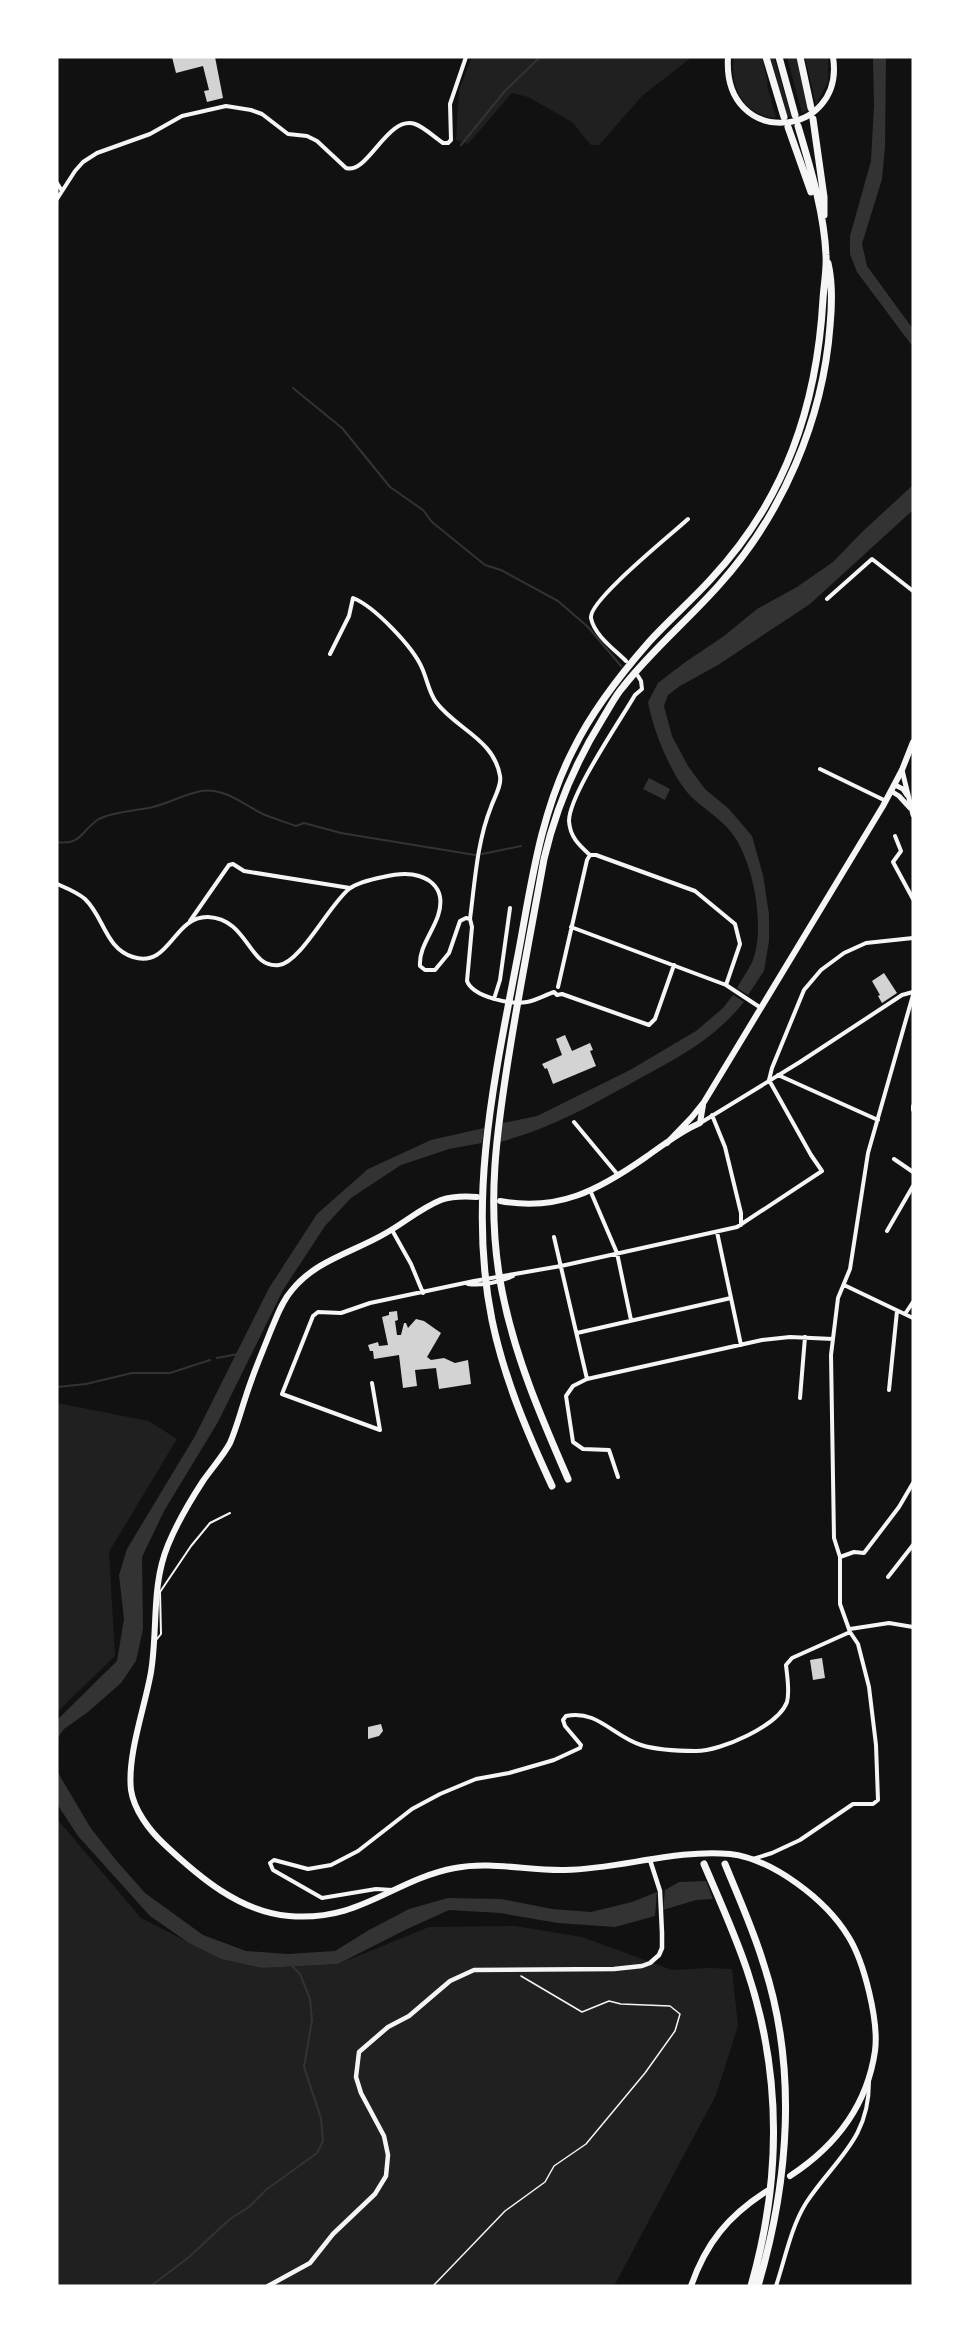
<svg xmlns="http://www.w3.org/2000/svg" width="970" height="2343" viewBox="0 0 970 2343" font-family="'Space Grotesk',sans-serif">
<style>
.green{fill:#202020}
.water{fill:#333}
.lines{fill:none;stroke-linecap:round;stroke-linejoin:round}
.stream{stroke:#333;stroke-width:2}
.building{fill:#d3d3d3}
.path{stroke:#f5f5f5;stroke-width:1.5}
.service{stroke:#f5f5f5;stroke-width:2}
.minor{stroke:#f5f5f5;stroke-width:4}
.tertiary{stroke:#f5f5f5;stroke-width:4.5}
.secondary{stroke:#f5f5f5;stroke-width:5}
.primary{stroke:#f5f5f5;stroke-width:6}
.motorway{stroke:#f5f5f5;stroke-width:7}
</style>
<rect width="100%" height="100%" fill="#111"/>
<path class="green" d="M 472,57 L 692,57 L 642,96 L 599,145 L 591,145 L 572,122 L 528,97 L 512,93 L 468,144 L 456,140 L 459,90 Z
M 734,57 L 762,57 L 768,84 L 767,85 L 776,118 C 744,116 729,87 734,57 Z
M 770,57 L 774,57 L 791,116 L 788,117 Z
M 787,57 L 798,57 L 809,110 L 802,113 Z
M 805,57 L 828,57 L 828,82 L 816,105 Z
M 57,1403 L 149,1421 L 177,1439 L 109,1552 L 115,1656 L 57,1712 Z
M 57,1819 L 141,1918 L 221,1959 L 262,1968 L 338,1964 L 429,1927 L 515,1926 L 582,1937 L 672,1970 L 709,1968 L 732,1969 L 738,2026 L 716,2095 L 614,2286 L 57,2286 Z"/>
<path class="water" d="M 873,57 L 886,57 L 885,147 L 882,179 L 862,244 L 867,266 L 913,329 L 913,347 L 857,272 L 850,254 L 850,236 L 871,161 L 874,105 Z
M 913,485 L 913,510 L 810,604 L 718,665 L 680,686 L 668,695 L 664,706 L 672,736 L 688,766 L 705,789 L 729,809 L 752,836 L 763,875 L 769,914 L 769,941 L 764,971 L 748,995 L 737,988 C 742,979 749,969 753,960 C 765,927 754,868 736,839 C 723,818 700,808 686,791 C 669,769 653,730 648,702 L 658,683 L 684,663 L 724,636 L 757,609 L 797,587 L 833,562 L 862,532 Z
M 649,778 L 670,789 L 665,800 L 643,789 Z
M 733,995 L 744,1002 C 712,1042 673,1060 630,1084 C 586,1108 549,1129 500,1142 L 503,1123 L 537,1116 L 630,1070 L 696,1031 L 723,1008 Z
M 484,1128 L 482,1143 L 449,1149 L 401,1165 L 351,1198 L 325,1226 L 283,1290 L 218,1422 L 164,1511 L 142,1557 L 143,1629 L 136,1661 L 121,1683 L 88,1712 L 64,1729 L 57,1739 L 57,1720 L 117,1661 L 124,1619 L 119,1575 L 127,1549 L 195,1436 L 269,1288 L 317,1214 L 368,1169 L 431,1140 Z
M 57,1771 L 90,1827 L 115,1859 L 145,1893 L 203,1935 L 246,1951 L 288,1954 L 335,1951 L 369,1930 L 409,1909 L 448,1898 L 501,1899 L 552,1909 L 591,1912 L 632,1902 L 657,1892 L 655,1916 L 615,1927 L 558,1923 L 500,1913 L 449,1910 L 405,1930 L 338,1964 L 262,1968 L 221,1959 L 189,1943 L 150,1916 L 78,1836 L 57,1804 Z
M 706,1881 L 713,1899 L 696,1900 L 663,1910 L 665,1890 L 679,1882 Z"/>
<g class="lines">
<path class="stream" d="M 461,145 L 504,92 L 540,57
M 293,388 L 342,428 L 390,487 L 423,510 L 432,522 L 485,565 L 501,570 L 558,601 L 588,627 L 621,666
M 57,842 C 82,846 82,829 99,819 C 114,811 136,811 153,807 C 169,803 185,794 201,791 C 225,787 245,806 265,815 C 275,819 285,822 296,826 L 304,823 L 341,833 L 475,855
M 482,854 L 521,846
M 217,1358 L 238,1354
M 57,1387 L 86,1384 L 132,1373 L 170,1373 L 210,1360
M 151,2286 L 189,2257 L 230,2219 L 249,2207 L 267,2189 L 317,2153 L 323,2141 L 321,2118 L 304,2067 L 312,2020 L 310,1999 L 300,1974 L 292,1966"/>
</g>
<path class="building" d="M 172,57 L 215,57 L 223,98 L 207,102 L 204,91 L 209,90 L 203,66 L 176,73 Z
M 884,973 L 897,993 L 882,1003 L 878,996 L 880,995 L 872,981 Z
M 565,1035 L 572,1051 L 590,1043 L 593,1050 L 590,1051 L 596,1066 L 553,1084 L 547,1068 L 545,1069 L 542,1064 L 562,1055 L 556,1039 Z
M 397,1311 L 398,1320 L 395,1321 L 397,1335 L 401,1335 L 404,1323 L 406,1323 L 408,1328 L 416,1319 L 424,1321 L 441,1333 L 427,1357 L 431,1360 L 444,1358 L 455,1363 L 468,1360 L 471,1384 L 439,1389 L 436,1368 L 415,1370 L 417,1386 L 403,1388 L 399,1355 L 374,1359 L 373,1351 L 370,1351 L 368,1345 L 378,1342 L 379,1346 L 388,1345 L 382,1317 L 389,1315 L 389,1312 Z
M 822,1658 L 825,1678 L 813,1680 L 810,1660 Z
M 381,1724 L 383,1731 L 379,1736 L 368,1739 L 368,1727 Z"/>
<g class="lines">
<path class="path" d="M 433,2286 L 505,2211 L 545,2182 L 554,2166 L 586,2144 L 645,2073 L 675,2031 L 680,2014 L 670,2006 L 621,2004 L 609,2001 L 582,2012 L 521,1976"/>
<path class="service" d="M 157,1639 L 161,1634 L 160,1592 L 191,1546 L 210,1523 L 230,1513"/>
<path class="minor" d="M 57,183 L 62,191
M 57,199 L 75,171 L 83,162 L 97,153 L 150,134 L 182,116 L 226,106 L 251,110 L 262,114 L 288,134 L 307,136 L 317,141 L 346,168 C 368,175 387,115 415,124 C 424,127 434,137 443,143 L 448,143 L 451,140 L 450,104 L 466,57
M 827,599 L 872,559 L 913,591
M 330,654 L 349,616 L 353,598 C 374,606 413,647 422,668 C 427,679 429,693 436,702 C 456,729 494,739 500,776 C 502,785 494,798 491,807 C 477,842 475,881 470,919
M 626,661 C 615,650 594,635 591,618 C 588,601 672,534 688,519
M 820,769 L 886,801
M 895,836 L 901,851 L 893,862 L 913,899
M 590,855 L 596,855 L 695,891 L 735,924 L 740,944 L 726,985
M 590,855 C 579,845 570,837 569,821 C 569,795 620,721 635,695 L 642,689 L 641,681 L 638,676
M 57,884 C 66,888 77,892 85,899 C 104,917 105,948 133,957 C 170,969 173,916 208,917 C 249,919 248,969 279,965 C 301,962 329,905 349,889 C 357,883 373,879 383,877 C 395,874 407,872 419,876 C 429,879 438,886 440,897 C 444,922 418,942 420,966 L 425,970 L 435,970 L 449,953 L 460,921 L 466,918 L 470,919 L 472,927 L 467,981 C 473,997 511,1005 527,1002 C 537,1000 545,995 554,992
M 190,921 L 229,865 L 233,864 L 244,871 L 350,888
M 571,927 L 726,985 L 761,1008
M 558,987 L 587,860 L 590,855
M 554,992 L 557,995 L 562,994 L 649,1025 L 655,1019 L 674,965
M 494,999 L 500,980 L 510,908
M 778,1075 L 878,1120
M 769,1080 L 772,1068 L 804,990 L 821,970 L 844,953 L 866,943 L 913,938
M 913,1106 L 913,1110
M 712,1115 L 725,1147 L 741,1213 L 741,1225
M 574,1122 L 618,1175
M 702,1122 L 800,1062 L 902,995 L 913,992
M 894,1159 L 913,1172
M 590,1190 L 617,1253 L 631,1320
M 392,1230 L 411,1264 L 423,1293
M 887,1231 L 913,1186
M 717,1232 L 741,1345
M 554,1237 L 587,1379
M 468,1284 C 481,1286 501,1282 513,1276
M 844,1285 L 913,1318
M 905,1314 L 913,1302
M 577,1333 L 731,1298
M 372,1383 L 380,1430 L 282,1394 L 313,1316 L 318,1312 L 341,1313 L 370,1303 L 474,1281 L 561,1266 L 737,1227 L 822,1171 L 811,1155 L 769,1080
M 889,1390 L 897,1311
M 800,1398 L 805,1337
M 618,1477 L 609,1450 L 583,1449 L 573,1442 L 566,1396 L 573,1386 L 587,1379 L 762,1340 L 790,1337 L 833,1339
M 840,1557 L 854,1552 L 864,1553 L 899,1507 L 913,1483
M 888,1577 L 913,1545
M 850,1629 L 889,1623 L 913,1627
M 753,1859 L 772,1853 L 800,1840 L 853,1804 L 873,1804 L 878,1800 L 876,1745 L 869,1687 L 858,1644 L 850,1632 L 840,1604 L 840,1557 L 834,1538 L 831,1355 L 838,1298 L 850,1269 L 868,1153 L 913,995
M 393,1890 L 376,1889 L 322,1898 L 273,1870 L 270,1863 L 274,1860 L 308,1869 L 331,1865 L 358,1851 L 412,1809 L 440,1794 L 476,1779 L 509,1773 L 554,1760 L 580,1748 L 581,1745 L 565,1726 L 563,1720 L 566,1716 C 597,1709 614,1737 641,1745 C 657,1750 679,1751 696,1751 C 721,1751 778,1726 787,1702 C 790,1691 787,1676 786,1665 L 792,1658 L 850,1632
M 776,2286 C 785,2259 791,2227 806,2203 C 835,2159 869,2140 869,2082"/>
<path class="tertiary" d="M 268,2286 L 310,2263 L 333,2234 L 375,2194 L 386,2176 L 388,2155 L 384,2136 L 361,2093 L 356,2077 L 359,2052 L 388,2027 L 409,2016 L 450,1981 L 474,1970 L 614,1969 L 642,1966 L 650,1963 L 659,1955 L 662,1948 L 662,1933 L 660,1891 L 650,1860"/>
<path class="secondary" d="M 902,770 L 913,815
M 895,785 L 903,789 L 907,795
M 891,791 L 899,796 L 910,808"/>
<path class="primary" d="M 728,57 C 722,150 846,139 833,57
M 667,1143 L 692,1117 L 704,1102 L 883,806 L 902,770 L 913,742
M 477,1197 C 464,1196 453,1196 441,1200 C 421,1208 404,1223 386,1233 C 354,1252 316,1260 292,1290 C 282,1301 277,1316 271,1330 C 262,1353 252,1376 245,1399 C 240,1414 236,1429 230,1443 C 223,1456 212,1468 203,1481 C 190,1501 177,1523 168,1545 C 151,1586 158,1629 151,1672 C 145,1707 127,1755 131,1790 C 134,1810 149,1830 164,1844 C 199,1877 240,1912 289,1916 C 361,1922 392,1880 455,1868 C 491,1861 529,1871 565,1870 C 620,1869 675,1849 730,1854 C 773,1859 826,1900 848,1936 C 864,1961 879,2021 875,2051 C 867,2106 836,2146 790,2176
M 500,1201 C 558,1212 599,1190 646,1157 C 663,1145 681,1131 700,1123 L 703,1105
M 691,2286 C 706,2243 728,2216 767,2191"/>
<path class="motorway" d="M 766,57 L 784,117
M 779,57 L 795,115
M 800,57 L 811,108
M 813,119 L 824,197 L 824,215
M 788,127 L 811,192
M 568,1479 C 541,1417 515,1357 502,1291 C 485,1206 497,1127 511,1042 C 521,981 533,920 544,859 C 556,807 575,763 603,718 C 610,707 615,696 623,687 C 652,650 688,620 719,585 C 782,515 823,420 830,326 C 832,305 833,284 828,263
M 552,1486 C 527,1432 504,1378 492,1320 C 467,1198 495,1075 518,955 C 531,886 540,814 573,750 C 592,711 620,675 649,642 C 669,620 691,601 711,579 C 785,500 817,406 823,299 C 824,284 827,269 826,255 C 824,211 810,167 798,126
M 704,1864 C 719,1899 735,1934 747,1970 C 782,2074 781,2181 751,2286
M 725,1864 C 738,1896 753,1929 763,1962 C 798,2067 789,2181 758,2286"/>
</g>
<rect width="970" height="2343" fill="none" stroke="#ffffff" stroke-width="117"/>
</svg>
